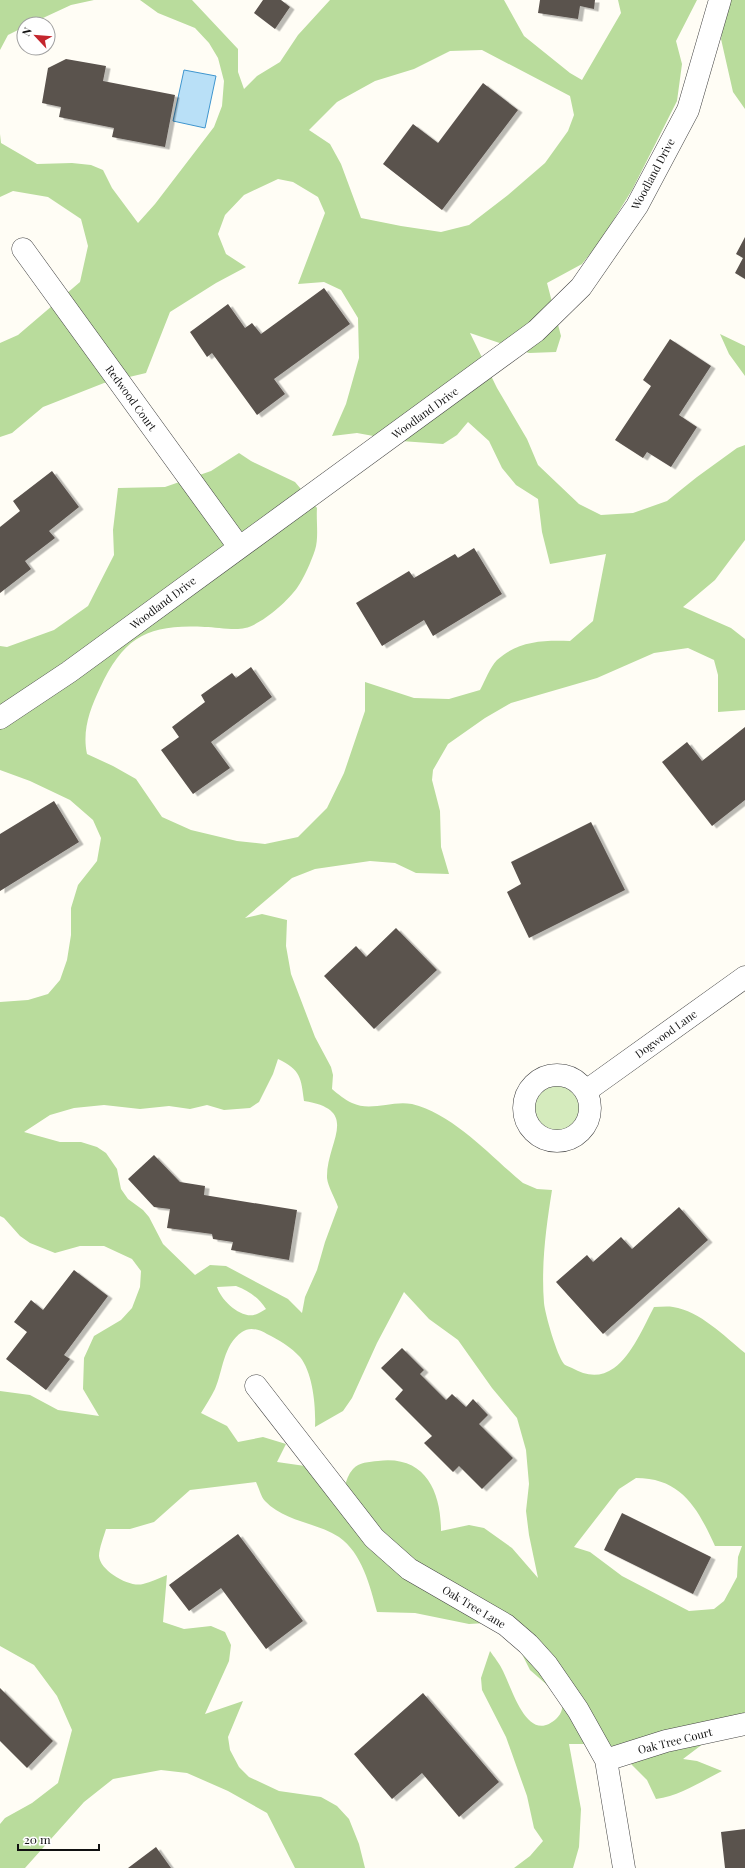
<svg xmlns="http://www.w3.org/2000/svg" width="745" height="1868" viewBox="0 0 745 1868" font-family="'Playfair Display',serif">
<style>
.green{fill:#d5ebbd}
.forest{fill:#b9dc9c;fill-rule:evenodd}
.water{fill:#b9e0f7;stroke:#3f96cf}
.building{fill:#5a524d;filter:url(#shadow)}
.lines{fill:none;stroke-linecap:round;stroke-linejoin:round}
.street-casing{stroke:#444;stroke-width:23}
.street{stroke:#fff;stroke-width:22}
.labels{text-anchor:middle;stroke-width:4;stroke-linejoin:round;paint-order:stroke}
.street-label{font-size:11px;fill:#111;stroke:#fff}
</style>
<defs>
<filter id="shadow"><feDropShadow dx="4.5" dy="2.5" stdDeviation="0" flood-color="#0004"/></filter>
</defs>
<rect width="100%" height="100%" fill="#fffdf5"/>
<path class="green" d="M532 1108a25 25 0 1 1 50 0a25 25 0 1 1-50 0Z"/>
<path class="forest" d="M 0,0 L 94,0 L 71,5 L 30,24 L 24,24 L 24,27 L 8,35 L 0,50 Z
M 140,0 L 192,0 L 238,49 L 238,72 L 244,89 L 257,76 L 280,62 L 298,35 L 330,0 L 504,0 L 524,36 L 570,73 L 582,80 L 621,13 L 618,0 L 697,0 L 676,41 L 682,64 L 677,101 L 632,190 L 601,240 L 582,264 L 547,283 L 561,336 L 556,352 L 529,353 L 470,333 L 497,388 L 527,439 L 538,465 L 579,504 L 601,515 L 633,513 L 667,501 L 697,477 L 737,448 L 745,445 L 745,540 L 715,580 L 683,607 L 731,628 L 745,639 L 745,710 L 718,712 L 718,675 L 714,660 L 688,648 L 654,653 L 597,678 L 511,703 L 485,718 L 448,744 L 433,770 L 432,780 L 440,811 L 441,847 L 449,874 L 416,873 L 395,863 L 370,861 L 315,869 L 292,878 L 245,918 L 262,914 L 287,920 L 286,946 L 291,974 L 315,1037 L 331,1067 L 333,1075 L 332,1089 C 338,1094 345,1100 352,1103 C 371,1112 392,1100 412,1104 C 455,1115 490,1156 523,1183 L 537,1189 L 552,1190 C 546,1228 541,1265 544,1303 C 545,1314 557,1356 564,1364 C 565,1365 569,1367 572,1368 C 586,1376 600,1378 614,1368 C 632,1355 644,1326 654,1307 C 660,1307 667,1306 673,1307 C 700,1311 724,1336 745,1353 L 745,1712 L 683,1759 L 697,1761 L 722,1771 C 700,1782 680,1796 656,1799 L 647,1780 L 631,1764 L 584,1744 L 569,1744 L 581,1809 L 579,1847 L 573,1868 L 514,1868 L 530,1856 L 543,1841 L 534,1828 L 527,1796 L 506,1737 L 482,1690 L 481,1678 L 490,1651 C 494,1657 500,1664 503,1671 C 513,1691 528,1746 557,1718 C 563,1712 563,1705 562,1698 L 530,1670 L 522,1654 L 516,1621 L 469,1624 L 415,1613 L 377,1612 C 370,1586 362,1553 339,1537 C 316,1522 285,1522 265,1501 C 261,1497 259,1488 256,1482 L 190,1490 L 154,1522 L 130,1529 L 106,1529 C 104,1536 99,1548 99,1556 C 100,1571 130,1588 143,1584 C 151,1582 159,1578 167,1575 L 163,1622 L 184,1629 L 211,1626 L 225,1632 L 231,1645 L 229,1661 L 205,1714 L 243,1701 L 228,1737 L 230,1750 L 239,1767 L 249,1777 L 279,1791 L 321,1797 L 337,1806 L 349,1819 L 359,1844 L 365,1868 L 295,1868 L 267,1813 L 228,1791 L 187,1773 L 161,1770 L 113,1779 L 84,1802 L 25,1868 L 0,1868 L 0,1824 L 5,1818 L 32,1803 L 58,1783 L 72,1730 L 57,1696 L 34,1665 L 0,1646 L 0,1391 L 30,1395 L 58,1410 L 99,1416 L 83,1389 L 84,1358 L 94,1336 L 121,1320 L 132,1308 L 140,1287 L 141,1271 L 132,1259 L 104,1246 L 80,1246 L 55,1253 L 30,1243 L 20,1236 L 4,1218 L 0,1216 L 0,1002 L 28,1000 L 48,994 L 60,980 L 67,960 L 71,935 L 71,908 L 78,885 L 97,861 L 101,838 L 93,820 L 70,800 L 30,781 L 0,770 L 0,646 L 7,647 L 54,630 L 88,606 L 114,555 L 113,530 L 118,488 L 165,487 L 211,471 L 239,453 L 251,461 L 295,482 L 317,508 C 316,520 319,538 315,550 C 311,562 304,578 297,588 C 287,602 262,624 245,628 C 235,631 216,627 205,627 C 149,624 124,636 100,688 C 90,709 82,730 87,754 L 113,766 L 136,779 L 162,817 L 191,830 L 237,841 L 265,844 L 298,837 L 327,808 L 344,773 L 365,711 L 365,682 L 414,698 L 449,699 L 480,690 C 485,681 490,667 497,660 C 518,641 543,640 570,641 L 593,621 L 606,554 L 550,564 L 542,532 L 538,499 L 516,485 L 502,468 L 489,441 L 468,422 L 457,435 L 443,444 L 401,441 L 357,433 L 332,436 L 346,404 L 359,358 L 358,318 L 341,290 L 324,282 L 298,284 L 325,213 L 318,197 L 293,182 L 278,179 L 244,195 L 225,215 L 218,234 L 226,254 L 246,267 L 216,283 L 170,312 L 146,373 L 104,383 L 43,407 L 12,433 L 0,437 L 0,343 L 18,335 L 80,282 L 88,246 L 81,219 L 48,197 L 13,191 L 0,197 L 0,134 L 1,143 L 37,164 L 72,163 L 91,165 L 103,170 L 112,188 L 138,223 L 155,204 L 214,127 L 222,106 L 224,81 L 218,58 L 209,43 L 195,28 L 158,13 ZM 482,50 L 570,96 L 574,115 L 568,131 L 545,163 L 508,195 L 469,225 L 441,232 L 401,226 L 361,218 L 341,164 L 330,144 L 309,130 L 337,102 L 375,81 L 414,69 L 450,51 ZM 278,1059 C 301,1070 301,1078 304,1101 C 362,1110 326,1142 327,1178 C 328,1187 335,1198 338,1207 L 325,1242 L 317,1270 L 305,1297 L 302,1313 L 288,1299 L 226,1266 L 210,1265 L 195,1275 L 163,1244 L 149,1217 L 143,1210 L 128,1199 L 121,1189 L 117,1169 L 106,1153 L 97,1147 L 81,1142 L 60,1142 L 24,1132 L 50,1115 L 74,1108 L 104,1105 L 140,1109 L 169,1106 L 190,1109 L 207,1105 L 224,1110 L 250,1108 L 259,1102 L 273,1074 ZM 236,1286 C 249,1291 259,1298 266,1309 C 262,1311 258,1314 254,1315 C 240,1318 221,1300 217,1287 ZM 404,1292 L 429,1319 L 458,1340 L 492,1388 L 517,1418 L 526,1450 L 529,1484 L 526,1511 L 529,1535 L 538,1578 L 512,1548 L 484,1528 L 469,1525 L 441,1531 C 441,1491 425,1455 378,1461 C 369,1462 359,1462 353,1469 C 344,1479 343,1497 340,1509 L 305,1466 L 277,1462 L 286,1444 L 263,1437 L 238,1442 L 227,1426 L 201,1413 C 206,1405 211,1397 215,1389 C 223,1371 223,1345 242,1332 C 250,1326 260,1330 267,1334 C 279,1340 291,1347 300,1357 C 313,1373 316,1407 315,1427 L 343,1411 L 352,1398 L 377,1343 ZM 636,1478 C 682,1478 698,1509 715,1546 L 742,1546 L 738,1557 L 737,1577 L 724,1601 L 714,1609 L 689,1611 L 622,1576 L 590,1552 L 574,1547 L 619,1489 Z
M 727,0 L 745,0 L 745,109 L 733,92 L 721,39 Z
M 720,334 L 745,346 L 745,376 L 729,354 Z"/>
<path class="water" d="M 184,70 L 216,76 L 205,128 L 173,121 Z"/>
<path class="building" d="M 263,0 L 281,0 L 290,7 L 275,29 L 254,13 Z
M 540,0 L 595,0 L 594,9 L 580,6 L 578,19 L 538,13 Z
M 66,59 L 106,66 L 103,81 L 175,95 L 165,147 L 112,137 L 114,128 L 59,117 L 61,107 L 42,103 L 48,68 Z
M 483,83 L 518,110 L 442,210 L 383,164 L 413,124 L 438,143 Z
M 745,237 L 745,279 L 735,273 L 743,258 L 736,254 Z
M 324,288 L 350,324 L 274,379 L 285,394 L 257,415 L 212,353 L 207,357 L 190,332 L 228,304 L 245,328 L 252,323 L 261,334 Z
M 670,339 L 711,366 L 679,415 L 697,427 L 671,467 L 647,452 L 643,458 L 615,440 L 651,386 L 643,380 Z
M 52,471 L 79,507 L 49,531 L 55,538 L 25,561 L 31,569 L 0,593 L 0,527 L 20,511 L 13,501 Z
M 474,548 L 502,594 L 433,636 L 424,620 L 382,646 L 356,603 L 409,571 L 414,578 L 455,554 L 458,558 Z
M 251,667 L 272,697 L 211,742 L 230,768 L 193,794 L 161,750 L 179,737 L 172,727 L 205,702 L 201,695 L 232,673 L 236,678 Z
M 745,727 L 745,800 L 712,826 L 662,762 L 687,742 L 702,761 Z
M 54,801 L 79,842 L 0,891 L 0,834 Z
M 591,822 L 625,890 L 529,938 L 507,892 L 521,884 L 511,862 Z
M 396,928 L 437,970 L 374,1029 L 324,976 L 356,946 L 366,957 Z
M 154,1155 L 180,1182 L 205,1186 L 204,1195 L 297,1210 L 289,1260 L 231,1250 L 233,1242 L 213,1239 L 212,1234 L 167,1228 L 170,1209 L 154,1207 L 128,1179 Z
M 679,1207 L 708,1240 L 603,1334 L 556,1282 L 587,1255 L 593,1262 L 621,1237 L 632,1249 Z
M 74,1270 L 108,1296 L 64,1355 L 70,1359 L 46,1390 L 6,1359 L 27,1332 L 14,1322 L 31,1300 L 43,1310 Z
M 402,1348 L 424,1370 L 420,1374 L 446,1400 L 452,1394 L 466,1407 L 473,1399 L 488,1415 L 479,1424 L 513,1458 L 482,1489 L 459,1466 L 453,1472 L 424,1443 L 432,1436 L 395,1399 L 403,1390 L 381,1368 Z
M 622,1513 L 711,1557 L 693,1594 L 604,1550 Z
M 238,1534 L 303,1621 L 266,1649 L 221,1588 L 189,1611 L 169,1585 Z
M 0,1688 L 53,1741 L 27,1768 L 0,1741 Z
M 423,1693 L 499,1782 L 459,1817 L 422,1773 L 392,1799 L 354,1754 Z
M 745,1829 L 745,1868 L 725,1868 L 721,1832 Z
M 156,1847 L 171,1868 L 128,1868 Z"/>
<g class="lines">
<defs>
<path id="street" d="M 23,249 L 239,547
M 0,718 L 69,672 L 536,331 L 581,287 L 637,206 L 688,110 L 720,0
M524 1108a33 33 0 1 1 66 0a33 33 0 1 1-66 0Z
M 586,1091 L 745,977
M 256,1386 L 374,1538 L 409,1569 L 506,1625 L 528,1644 L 547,1665 L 578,1710 L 606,1760 L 624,1868
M 606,1760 L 666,1741 L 745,1724"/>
</defs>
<use href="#street" class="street-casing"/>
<use href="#street" class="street"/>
</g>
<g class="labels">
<g class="street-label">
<text transform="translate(653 174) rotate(-62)" y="4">Woodland Drive</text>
<text transform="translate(131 398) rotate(54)" y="4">Redwood Court</text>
<text transform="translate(425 413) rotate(-36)" y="4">Woodland Drive</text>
<text transform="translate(163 603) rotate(-37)" y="4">Woodland Drive</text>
<text transform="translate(666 1034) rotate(-36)" y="4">Dogwood Lane</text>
<text transform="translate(474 1607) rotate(31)" y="4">Oak Tree Lane</text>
<text transform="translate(675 1741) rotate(-14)" y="4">Oak Tree Court</text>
</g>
</g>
<g transform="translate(36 36) rotate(296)"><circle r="19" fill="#ffffff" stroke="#a0a0a0"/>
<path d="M0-3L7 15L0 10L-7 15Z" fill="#c4262e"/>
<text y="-6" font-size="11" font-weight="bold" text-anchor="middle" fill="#111111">N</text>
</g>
<path d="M18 1844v6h81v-6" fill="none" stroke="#111111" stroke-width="2"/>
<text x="24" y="1844" font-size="12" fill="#111111" stroke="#ffffff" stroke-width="3" paint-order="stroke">20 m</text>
</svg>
